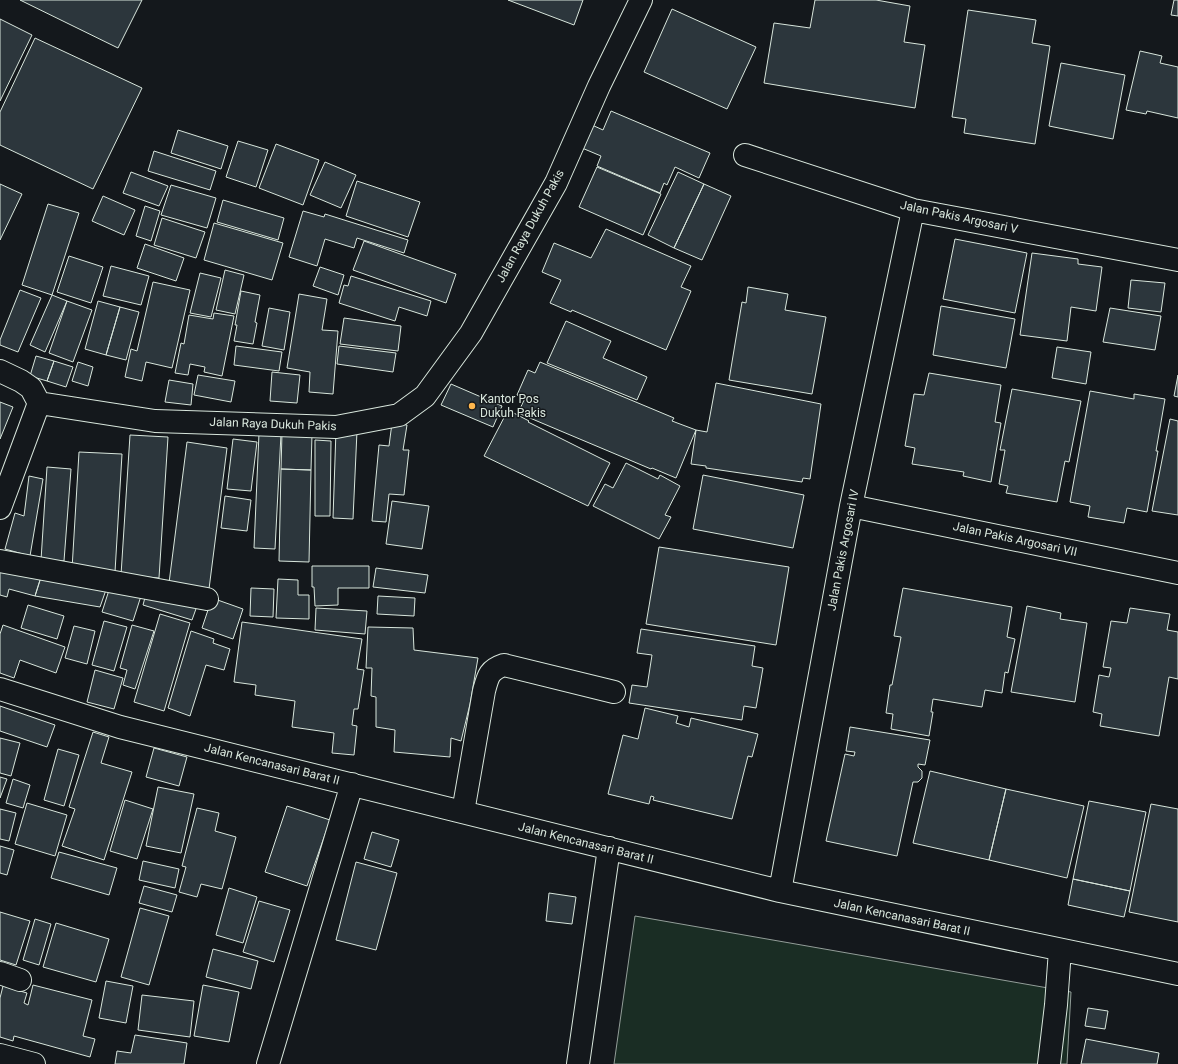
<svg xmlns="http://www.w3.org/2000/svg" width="1178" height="1064" viewBox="0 0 1178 1064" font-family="Roboto,sans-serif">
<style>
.green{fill:#1a2d24;stroke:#939e99}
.building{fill:#2c363c;stroke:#d8e6dc}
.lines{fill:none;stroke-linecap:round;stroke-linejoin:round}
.minor-casing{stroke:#d8e6dc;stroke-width:24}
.minor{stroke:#14181c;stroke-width:22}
.poi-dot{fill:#ffb74d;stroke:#14181c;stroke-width:1.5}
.labels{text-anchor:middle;stroke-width:3;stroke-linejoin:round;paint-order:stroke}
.street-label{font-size:12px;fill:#d8e6dc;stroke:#14181c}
.poi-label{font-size:12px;fill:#d8e6dc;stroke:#14181c;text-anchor:start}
</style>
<rect width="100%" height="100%" fill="#14181c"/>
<path class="green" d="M 635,916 L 1071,992 L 1067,1064 L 614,1064 Z"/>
<path class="building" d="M 20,0 L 142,0 L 118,48 Z
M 508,0 L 583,0 L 574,25 Z
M 815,0 L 876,0 L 910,6 L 904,42 L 925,45 L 915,108 L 764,83 L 774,23 L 810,28 Z
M 1174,0 L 1178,0 L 1178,16 L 1171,15 Z
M 672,9 L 756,47 L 727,109 L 644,72 Z
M 968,10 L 1036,20 L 1032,43 L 1050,46 L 1035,144 L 964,133 L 966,119 L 952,117 Z
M 0,19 L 32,35 L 0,101 Z
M 35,38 L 142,88 L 93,189 L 0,145 L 0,112 Z
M 1140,51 L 1162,56 L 1160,63 L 1178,67 L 1178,118 L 1147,111 L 1146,114 L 1126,110 Z
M 1061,63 L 1125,75 L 1113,139 L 1049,126 Z
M 611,111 L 710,153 L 699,178 L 675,167 L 667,185 L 664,183 L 660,193 L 597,166 L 601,156 L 582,148 L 592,125 L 603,130 Z
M 178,130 L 228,146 L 221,169 L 171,153 Z
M 238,141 L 268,150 L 256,187 L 226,177 Z
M 276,144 L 319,160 L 303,205 L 259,188 Z
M 154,151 L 216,171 L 210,190 L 148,171 Z
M 325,162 L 356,175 L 341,208 L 310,195 Z
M 597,167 L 661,194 L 643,235 L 579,207 Z
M 131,172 L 168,186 L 159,206 L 123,193 Z
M 678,172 L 704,184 L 674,248 L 648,235 Z
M 357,181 L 420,202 L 408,237 L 346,216 Z
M 0,184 L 22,194 L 0,240 Z
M 704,184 L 731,196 L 702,260 L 674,248 Z
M 171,185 L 216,198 L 207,228 L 161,215 Z
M 103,196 L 135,210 L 124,235 L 92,221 Z
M 223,200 L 284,218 L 278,240 L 217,222 Z
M 48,204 L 79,213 L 52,295 L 22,285 Z
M 145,206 L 160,211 L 151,241 L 136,236 Z
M 303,211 L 324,217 L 325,214 L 408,240 L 404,253 L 357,238 L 354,248 L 325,239 L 317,266 L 289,257 Z
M 162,218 L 205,232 L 196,258 L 154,245 Z
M 214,223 L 283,243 L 272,280 L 204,260 Z
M 606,229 L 691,266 L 681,287 L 691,291 L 666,350 L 572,310 L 571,312 L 550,303 L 561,280 L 542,272 L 554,243 L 591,258 Z
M 955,239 L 1027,253 L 1015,313 L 943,299 Z
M 364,241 L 456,274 L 446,303 L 353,270 Z
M 145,244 L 184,258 L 176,281 L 137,268 Z
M 1032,253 L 1078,259 L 1078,264 L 1102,267 L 1096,311 L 1071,307 L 1067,341 L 1020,335 Z
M 69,256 L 103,267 L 91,303 L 57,292 Z
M 111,266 L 149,276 L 141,305 L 103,296 Z
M 320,267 L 344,275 L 338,295 L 313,286 Z
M 225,270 L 244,275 L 235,314 L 216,310 Z
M 200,273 L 221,278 L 211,317 L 190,313 Z
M 351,276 L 431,301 L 427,316 L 399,307 L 395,321 L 339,303 L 344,285 L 348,286 Z
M 1131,280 L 1165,283 L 1161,312 L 1128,308 Z
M 153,282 L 190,290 L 172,368 L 146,362 L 142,381 L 125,377 L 131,349 L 137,351 Z
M 748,287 L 788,294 L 785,310 L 826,317 L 812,394 L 729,380 L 742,302 L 746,303 Z
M 20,290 L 41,298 L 18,352 L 0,345 L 0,340 Z
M 241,291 L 260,295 L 255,322 L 257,323 L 253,344 L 234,341 L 237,325 L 235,325 Z
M 299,294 L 327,299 L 322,330 L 338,331 L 333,394 L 309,392 L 310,372 L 287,368 Z
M 52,295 L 67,301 L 45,352 L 30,345 Z
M 67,301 L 92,310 L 73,362 L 49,353 Z
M 98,301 L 120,307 L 106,355 L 85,349 Z
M 941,306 L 1015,319 L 1006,368 L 933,355 Z
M 120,307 L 139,312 L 126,360 L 106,355 Z
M 269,308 L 290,312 L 284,350 L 262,346 Z
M 1110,308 L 1161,316 L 1155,350 L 1103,342 Z
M 214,313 L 234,316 L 222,376 L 204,372 L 205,367 L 190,364 L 188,375 L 175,373 L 181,343 L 184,344 L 189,315 L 213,319 Z
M 344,318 L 401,326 L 398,351 L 340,344 Z
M 566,321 L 611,341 L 603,358 L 647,377 L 637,400 L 547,363 Z
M 236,346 L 282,352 L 279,371 L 234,365 Z
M 339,346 L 396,353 L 393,372 L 337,364 Z
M 1057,347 L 1091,352 L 1086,384 L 1052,378 Z
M 36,356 L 54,361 L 47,381 L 30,376 Z
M 54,361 L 73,367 L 66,387 L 47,381 Z
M 78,362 L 93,367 L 88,386 L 72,381 Z
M 540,362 L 674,418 L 672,421 L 696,430 L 676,478 L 652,468 L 651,469 L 518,413 L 525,398 L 517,395 L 528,370 L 535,373 Z
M 272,372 L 300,375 L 297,403 L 270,401 Z
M 929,373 L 1001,385 L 995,422 L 1001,423 L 991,482 L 963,476 L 964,472 L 912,464 L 915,448 L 905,446 L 914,394 L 924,395 Z
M 198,375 L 235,381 L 231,402 L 194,395 Z
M 1178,375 L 1178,397 L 1174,396 Z
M 169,380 L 193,384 L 191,405 L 165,402 Z
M 716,383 L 821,404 L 810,479 L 803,478 L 802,482 L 706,468 L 706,466 L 691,464 L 696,430 L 707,432 Z
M 451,384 L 502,406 L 493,427 L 441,405 Z
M 1012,389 L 1081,401 L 1069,462 L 1065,461 L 1057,502 L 1006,493 L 1008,486 L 999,484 L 1005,450 L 1000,450 Z
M 1090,391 L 1134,399 L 1134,394 L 1165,399 L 1156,451 L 1158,451 L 1147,512 L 1127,508 L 1124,523 L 1088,517 L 1090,506 L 1070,502 Z
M 0,402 L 13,407 L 0,439 Z
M 508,410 L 529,421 L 528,422 L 610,463 L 588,506 L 484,456 Z
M 1170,419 L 1178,421 L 1178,515 L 1152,511 Z
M 392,423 L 407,425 L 403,450 L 409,450 L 404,495 L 389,494 L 386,522 L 372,521 L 379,445 L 389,446 Z
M 336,430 L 357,431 L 353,519 L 333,518 Z
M 259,433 L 281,434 L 275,549 L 254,548 Z
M 282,433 L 312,434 L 311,470 L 281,469 Z
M 130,435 L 168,437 L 159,578 L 121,575 Z
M 233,439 L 257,442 L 251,491 L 227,489 Z
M 315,440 L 331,441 L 330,516 L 315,516 Z
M 187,442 L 227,448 L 209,589 L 169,583 Z
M 79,452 L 122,454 L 115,572 L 72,569 Z
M 626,463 L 658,479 L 660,475 L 680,486 L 665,515 L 671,517 L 659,539 L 593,506 L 605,484 L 613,488 Z
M 47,467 L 71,469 L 64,561 L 41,560 Z
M 281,469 L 311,470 L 309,562 L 279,561 Z
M 703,475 L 804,495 L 793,548 L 693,529 Z
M 29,476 L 43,479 L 30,556 L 5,549 L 15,513 L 24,516 Z
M 225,496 L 251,500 L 247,531 L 221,528 Z
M 392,501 L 429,506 L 422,549 L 386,544 Z
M 659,547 L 789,567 L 776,645 L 646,624 Z
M 0,564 L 41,577 L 35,596 L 9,589 L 7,597 L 0,595 Z
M 312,566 L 369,566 L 369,588 L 338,588 L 338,605 L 315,606 L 314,587 L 312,587 Z
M 376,568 L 428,575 L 425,593 L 373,587 Z
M 41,577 L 107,587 L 100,607 L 35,596 Z
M 278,579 L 298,580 L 298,595 L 309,595 L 309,619 L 276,618 Z
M 110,587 L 141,596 L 133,621 L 102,612 Z
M 251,588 L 274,589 L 273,617 L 250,616 Z
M 903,588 L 1012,607 L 1007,637 L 1015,639 L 1008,673 L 1005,672 L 1002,693 L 985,690 L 982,707 L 933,699 L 931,712 L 933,712 L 929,736 L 891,729 L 893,714 L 886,713 L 890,685 L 892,685 L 901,637 L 894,636 Z
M 147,590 L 197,606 L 192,620 L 143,605 Z
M 378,596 L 415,598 L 414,616 L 377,614 Z
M 212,598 L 243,609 L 233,639 L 202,628 Z
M 28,605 L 64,616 L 57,639 L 21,628 Z
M 1027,606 L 1061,613 L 1060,619 L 1087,623 L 1075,702 L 1011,692 Z
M 316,608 L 367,611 L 365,634 L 315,630 Z
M 1130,608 L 1170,614 L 1167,630 L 1178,632 L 1178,679 L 1169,677 L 1159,736 L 1100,726 L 1102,714 L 1093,712 L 1099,675 L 1109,677 L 1111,668 L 1103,667 L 1111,621 L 1127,623 Z
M 160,614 L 190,623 L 164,711 L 134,702 Z
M 104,621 L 127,627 L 114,671 L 92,665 Z
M 242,622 L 362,639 L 357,669 L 364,670 L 358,709 L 354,709 L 352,725 L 357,726 L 354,755 L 332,753 L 334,733 L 292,727 L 295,701 L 255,695 L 256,685 L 234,682 Z
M 3,625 L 65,647 L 56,673 L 20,660 L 14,678 L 0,673 L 0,634 Z
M 132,625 L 154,631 L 135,689 L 123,685 L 127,670 L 120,668 Z
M 74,626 L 95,631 L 87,664 L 65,658 Z
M 368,627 L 413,628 L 414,650 L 478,658 L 470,704 L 461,741 L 451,738 L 450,757 L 394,752 L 395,730 L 376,727 L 376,697 L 371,696 L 372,668 L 366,668 Z
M 641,629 L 755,646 L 752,666 L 763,668 L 756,708 L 744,706 L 742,720 L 629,703 L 632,685 L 647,687 L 652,655 L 637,653 Z
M 191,631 L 214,639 L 213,643 L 230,649 L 224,670 L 206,665 L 190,716 L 168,708 Z
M 95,670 L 123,678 L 114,709 L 87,702 Z
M 0,706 L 55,725 L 47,747 L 0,731 Z
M 645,708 L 678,716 L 676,723 L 689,727 L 691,718 L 758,734 L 752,757 L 748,756 L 732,819 L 653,800 L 654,797 L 651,796 L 649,804 L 608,794 L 623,735 L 638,739 Z
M 850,727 L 930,740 L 925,765 L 918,764 L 918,767 L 922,771 L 922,778 L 918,782 L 913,782 L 897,856 L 826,841 L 845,754 L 854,756 L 855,752 L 846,751 Z
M 93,732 L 109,737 L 101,763 L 132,772 L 104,860 L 62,846 L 75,809 L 69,807 Z
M 0,738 L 20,743 L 11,776 L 0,773 Z
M 154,748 L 187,757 L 179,786 L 146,777 Z
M 58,749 L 79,755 L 64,806 L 44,800 Z
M 930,771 L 1006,789 L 989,860 L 913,843 Z
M 0,777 L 7,779 L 0,798 Z
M 13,779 L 30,785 L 23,808 L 6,803 Z
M 158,787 L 194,794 L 181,853 L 146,846 Z
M 1006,789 L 1084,806 L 1067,878 L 989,860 Z
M 125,800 L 153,809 L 137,859 L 110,851 Z
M 1089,801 L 1146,812 L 1130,891 L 1073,879 Z
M 27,803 L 67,815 L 55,856 L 15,844 Z
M 1151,804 L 1178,809 L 1178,922 L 1129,912 Z
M 287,806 L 330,820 L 307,886 L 265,872 Z
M 197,808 L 219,813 L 215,831 L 236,837 L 222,889 L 201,884 L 197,897 L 179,892 L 186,867 L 182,866 Z
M 0,809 L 16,813 L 9,841 L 0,839 Z
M 372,832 L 399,840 L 391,867 L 364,859 Z
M 0,846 L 14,850 L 7,875 L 0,873 Z
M 59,852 L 117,868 L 109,895 L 51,878 Z
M 143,861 L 179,869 L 175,888 L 139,880 Z
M 356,862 L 397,873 L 376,950 L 336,940 Z
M 1073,879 L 1130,891 L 1124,917 L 1068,905 Z
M 144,886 L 177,895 L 172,912 L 139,903 Z
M 229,888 L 257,897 L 243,943 L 216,935 Z
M 549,893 L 576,897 L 572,924 L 546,921 Z
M 259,901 L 290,910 L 274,962 L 243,952 Z
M 140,908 L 169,916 L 149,985 L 121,977 Z
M 0,912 L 30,921 L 16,965 L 0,960 Z
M 35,919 L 51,924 L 39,965 L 23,960 Z
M 56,923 L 109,939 L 96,982 L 43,967 Z
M 213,949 L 258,961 L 251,989 L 206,977 Z
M 106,981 L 133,986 L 126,1023 L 99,1018 Z
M 33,985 L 92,1000 L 83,1036 L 95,1039 L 90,1057 L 14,1036 L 13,1041 L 0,1037 L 0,998 L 3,986 L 27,993 L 24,1003 L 28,1005 Z
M 203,985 L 239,992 L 229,1042 L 194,1036 Z
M 142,995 L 194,1001 L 190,1037 L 138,1030 Z
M 1088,1008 L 1108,1011 L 1105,1029 L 1085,1026 Z
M 135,1035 L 187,1043 L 184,1064 L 115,1064 L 117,1051 L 131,1053 Z
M 1086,1039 L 1159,1053 L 1157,1064 L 1081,1064 Z"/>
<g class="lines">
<defs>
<path id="minor" d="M 745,155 L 913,210 L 1178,260
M 0,371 L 21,381 L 31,388 L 39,403
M 851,506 L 1178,573
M 0,508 L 39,403 L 155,421 L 336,427 L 399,415 L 425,396 L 471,333 L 556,183 L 599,86 L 641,0
M 0,561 L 207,599
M 0,689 L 120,727 L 780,891 L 1178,974
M 463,812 L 484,691 C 488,676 489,670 504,665 L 614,692
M 780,891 L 851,506 L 913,210
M 0,973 L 20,980
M 0,1055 L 34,1064
M 268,1064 L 352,784
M 578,1064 L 609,848
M 1049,1064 L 1056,1005 L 1060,950"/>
</defs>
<use href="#minor" class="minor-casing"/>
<use href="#minor" class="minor"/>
</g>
<circle class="poi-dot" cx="472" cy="406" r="4"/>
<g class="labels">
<g class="street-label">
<text transform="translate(959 217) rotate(12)" y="4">Jalan Pakis Argosari V</text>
<text transform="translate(530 226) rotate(-61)" y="4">Jalan Raya Dukuh Pakis</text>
<text transform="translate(273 424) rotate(2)" y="4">Jalan Raya Dukuh Pakis</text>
<text transform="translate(1015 539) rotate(12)" y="4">Jalan Pakis Argosari VII</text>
<text transform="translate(843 550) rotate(-79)" y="4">Jalan Pakis Argosari IV</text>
<text transform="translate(272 764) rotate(14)" y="4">Jalan Kencanasari Barat II</text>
<text transform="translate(586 843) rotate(14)" y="4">Jalan Kencanasari Barat II</text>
<text transform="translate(902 917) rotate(12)" y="4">Jalan Kencanasari Barat II</text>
</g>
<g class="poi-label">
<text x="480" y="403">Kantor Pos<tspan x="480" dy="14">Dukuh Pakis</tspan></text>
</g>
</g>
</svg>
